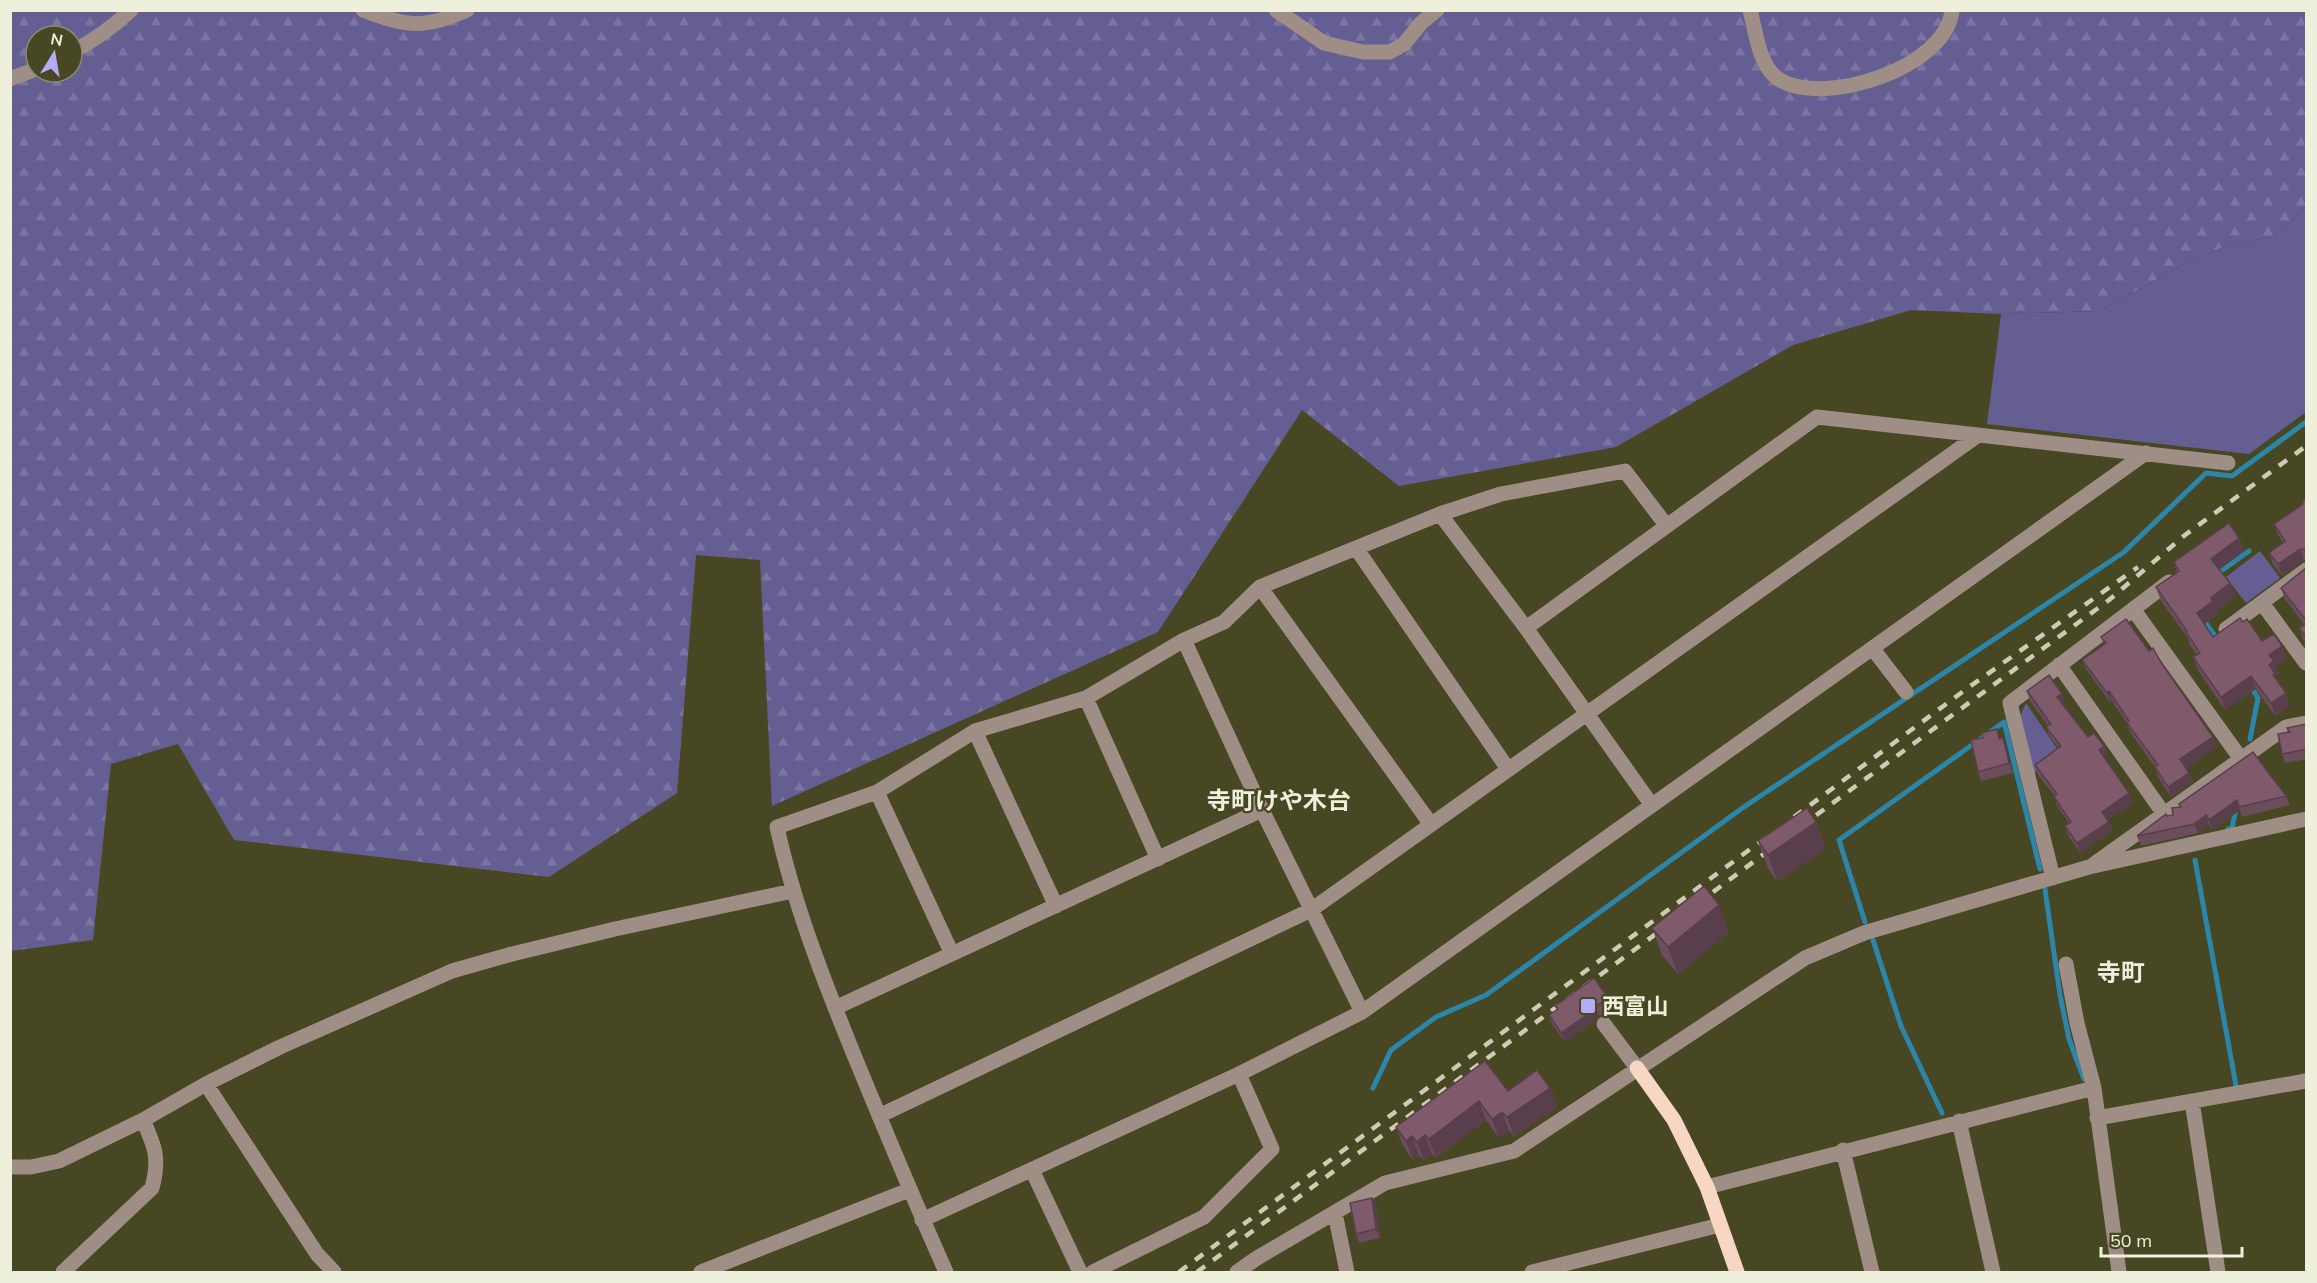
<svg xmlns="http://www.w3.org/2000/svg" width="2317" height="1283" viewBox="0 0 2317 1283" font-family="Mulish,'Noto Sans JP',sans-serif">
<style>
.forest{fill:url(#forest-firs);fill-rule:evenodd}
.park{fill:#645e92}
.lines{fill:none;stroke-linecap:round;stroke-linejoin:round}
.stream{stroke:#2c86aa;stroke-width:5}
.minor{stroke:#9f8e86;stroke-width:15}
.major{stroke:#f8d6c4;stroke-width:15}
.rail{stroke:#ccccb5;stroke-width:4.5;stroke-dasharray:10 10;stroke-linecap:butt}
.wall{fill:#6c4d5c}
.shaded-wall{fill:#583f4b}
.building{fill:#7e5a6b;stroke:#583f4b;stroke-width:1.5}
.poi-dot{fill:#b4acf9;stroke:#484724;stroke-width:2}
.labels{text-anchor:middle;stroke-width:4.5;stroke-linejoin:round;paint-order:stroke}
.poi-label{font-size:22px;font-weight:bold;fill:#eff0dc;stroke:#484724;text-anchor:start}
.neighbourhood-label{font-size:24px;font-weight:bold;fill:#eff0dc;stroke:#484724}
</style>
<defs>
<pattern id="forest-firs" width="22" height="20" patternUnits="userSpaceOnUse" patternTransform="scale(1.5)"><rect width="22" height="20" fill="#645e92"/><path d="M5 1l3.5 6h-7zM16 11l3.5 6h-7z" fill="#7a75a1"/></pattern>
</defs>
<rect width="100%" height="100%" fill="#484724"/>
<path class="forest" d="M 10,11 L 2306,11 L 2306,207 L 2273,237 L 2231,244 L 2186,263 L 2100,311 L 2001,314 L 1911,310 L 1793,345 L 1616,447 L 1399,486 L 1302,410 L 1158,632 L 772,806 L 760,560 L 696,555 L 677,793 L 549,877 L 234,840 L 178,744 L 111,764 L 93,940 L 11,951 ZM 36,36 L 72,36 L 72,72 L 36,72 Z"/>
<path class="park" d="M 2306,207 L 2306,412 L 2249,454 L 1987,424 L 2001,314 L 2100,311 L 2186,263 L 2231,244 L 2273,237 Z
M 2260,551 L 2280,578 L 2246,603 L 2226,577 Z
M 2026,703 L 2060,753 L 2034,773 L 2019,719 Z"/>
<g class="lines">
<path class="stream" d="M 2217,574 L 2249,551
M 2202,618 L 2218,640
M 2250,739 L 2258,698 L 2251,687
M 2228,829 L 2232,828 L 2236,809
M 2195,860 L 2237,1091
M 2045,889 L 2060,995 L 2069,1039 L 2084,1079
M 1865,922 L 1839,840 L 2004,722 L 2040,869
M 1873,940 L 1901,1026 L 1942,1113
M 1373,1088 L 1391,1050 L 1436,1017 L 1486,995 L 1741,809 L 2124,552 L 2206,473 L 2232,476 L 2306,422"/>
<path class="minor" d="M 363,10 C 406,27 425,29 467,10
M 1276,10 L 1324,43 L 1363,52 L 1390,52 L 1404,44 L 1421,23 L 1437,10
M 1750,10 C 1756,32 1759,68 1780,80 C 1826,107 1947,67 1952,10
M 72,52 C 93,41 113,27 131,10
M 10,79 L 36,69
M 1440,514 L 1526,628 L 1651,804
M 1356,548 L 1508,769
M 1260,587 L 1430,823
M 2262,603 L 2306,663
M 2133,609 L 2241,759
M 1526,628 L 1817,417 L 2228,463
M 2226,629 L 2306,570
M 1184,640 L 1262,810 L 1362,1012
M 1873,649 L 1906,692
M 2059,665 L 2164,814
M 1086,698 L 1158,859
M 975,731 L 1056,906
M 877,792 L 952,954
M 2094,864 L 2286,727 L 2306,723
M 2053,878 L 2010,703 L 2169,582
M 2066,964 L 2077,1023 L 2094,1088 L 2119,1272
M 835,1008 L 1262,810
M 1604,1024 L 1637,1068
M 206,1084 L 317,1254 L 334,1272
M 2192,1101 L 2218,1272
M 879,1116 L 1311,910 L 1977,436
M 2097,1118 L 2306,1081
M 1959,1121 L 1993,1272
M 1843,1150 L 1872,1272
M 10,1167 L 31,1167 L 59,1161 L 143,1120 L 206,1084 L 280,1047 L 452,971 L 512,954 L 615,929 L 793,891
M 1032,1170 L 1080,1272
M 1707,1187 L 2094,1088
M 1335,1213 L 1347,1272
M 922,1220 L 1239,1074 L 1362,1012 L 2146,453
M 63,1272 L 152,1188 C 160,1158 155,1147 143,1120
M 701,1272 L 909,1190
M 946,1272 C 914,1200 884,1128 854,1055 C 824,981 794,905 777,827 L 877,792 L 975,731 L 1086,698 L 1184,640 L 1224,622 L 1260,587 L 1440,514 L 1501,494 L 1625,471 L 1666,525
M 1093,1272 L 1204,1217 L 1272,1149 L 1239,1074
M 1237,1272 L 1257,1258 L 1385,1183 L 1514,1151 L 1805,958 L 1864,933 L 2089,867 L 2306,819
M 1532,1272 L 1720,1225"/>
<path class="major" d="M 1637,1068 L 1674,1120 L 1707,1187 L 1737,1272"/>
<path class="rail" d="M 1794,817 L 1965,690 L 2138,567
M 1800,827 L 2109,600 L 2185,535 L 2306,446
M 1697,904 L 1776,845
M 1179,1272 L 1772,833
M 1197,1272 L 1668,925"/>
</g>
<path class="wall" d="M 2307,498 L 2307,561 L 2304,560 L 2282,576 L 2273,564 L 2269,553 L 2283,543 L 2278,535 L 2274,524 L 2303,504 L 2302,501 Z
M 2239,538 L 2244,551 L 2219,569 L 2230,583 L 2235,596 L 2217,610 L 2218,614 L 2205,624 L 2213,637 L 2243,622 L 2262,641 L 2287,659 L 2276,666 L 2279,674 L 2276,676 L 2279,683 L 2286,693 L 2290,706 L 2275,716 L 2256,689 L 2225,710 L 2198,670 L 2193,657 L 2197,655 L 2190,645 L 2188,638 L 2161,601 L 2156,587 L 2177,572 L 2174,562 Z
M 2307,567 L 2307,644 L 2303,640 L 2299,628 L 2304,624 L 2285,599 L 2281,588 Z
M 2101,637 L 2149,651 L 2162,664 L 2213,737 L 2217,747 L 2185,768 L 2192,782 L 2171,797 L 2158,777 L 2155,767 L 2130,732 L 2127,723 L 2112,701 L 2110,702 L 2086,669 L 2082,660 L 2104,644 Z
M 2027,691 L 2065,703 L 2063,705 L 2088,737 L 2108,756 L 2104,758 L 2133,803 L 2108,820 L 2112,831 L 2080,853 L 2068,835 L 2065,826 L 2069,823 L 2057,806 L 2054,797 L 2055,796 L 2038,775 L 2035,765 L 2058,747 L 2050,737 L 2046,727 L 2048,726 L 2030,701 Z
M 2307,724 L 2307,759 L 2285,763 L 2282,754 L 2288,733 L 2287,728 Z
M 2003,737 L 2006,747 L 2013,773 L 1981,781 L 1978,772 L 2000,738 Z
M 2286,796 L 2290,805 L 2242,817 L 2240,810 L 2213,830 L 2209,825 L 2198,833 L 2141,846 L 2137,836 L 2166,816 L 2173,815 L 2180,807 L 2179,804 Z
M 1816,822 L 1826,849 L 1777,882 L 1768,868 L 1758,841 Z
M 1652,928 L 1729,932 L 1678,974 L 1662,955 Z
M 1609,999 L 1612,1009 L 1599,1016 L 1595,1021 L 1565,1042 L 1552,1024 L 1549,1015 L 1557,1010 L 1555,1006 Z
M 1550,1088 L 1557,1107 L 1514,1136 L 1509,1131 L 1499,1138 L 1486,1120 L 1436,1158 L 1432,1154 L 1424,1161 L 1419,1155 L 1413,1160 L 1403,1146 L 1396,1127 L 1508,1091 Z
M 1376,1207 L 1380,1238 L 1359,1243 L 1356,1234 Z"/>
<path class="shaded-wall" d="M 2239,538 L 2244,551 L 2216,572 L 2211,559 Z
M 2300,549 L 2304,560 L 2282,576 L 2278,564 Z
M 2230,583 L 2235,596 L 2217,610 L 2218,614 L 2202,626 L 2197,613 L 2211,598 Z
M 2282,646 L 2287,659 L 2276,666 L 2279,674 L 2276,676 L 2280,686 L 2277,688 L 2269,665 L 2269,655 Z
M 2251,676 L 2256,689 L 2225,710 L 2221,697 Z
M 2109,691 L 2112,701 L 2110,702 L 2107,693 Z
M 2286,693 L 2290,706 L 2275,716 L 2271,703 Z
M 2062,694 L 2065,703 L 2061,707 L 2057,697 Z
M 2003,737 L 2006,747 L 2013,773 L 2009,763 Z
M 2213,737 L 2217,747 L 2184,769 L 2180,759 Z
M 2104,746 L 2108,756 L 2102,760 L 2099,750 Z
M 2189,773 L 2192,782 L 2171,797 L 2168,787 Z
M 2129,793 L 2133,803 L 2106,822 L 2102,812 Z
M 2237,800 L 2240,810 L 2213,830 L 2209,820 Z
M 2206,815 L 2209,825 L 2198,833 L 2194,824 Z
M 1816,822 L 1826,849 L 1777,882 L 1768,855 Z
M 2109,822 L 2112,831 L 2080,853 L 2077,843 Z
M 1719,905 L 1729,932 L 1678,974 L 1668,947 Z
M 1595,1006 L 1599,1016 L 1595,1021 L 1565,1042 L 1561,1033 Z
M 1550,1088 L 1557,1107 L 1514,1136 L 1507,1117 Z
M 1479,1101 L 1486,1120 L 1436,1158 L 1429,1139 Z
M 1502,1112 L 1509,1131 L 1499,1138 L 1492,1119 Z
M 1425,1135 L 1432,1154 L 1424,1161 L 1417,1142 Z
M 1412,1136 L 1419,1155 L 1413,1160 L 1406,1141 Z
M 1372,1198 L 1376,1207 L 1380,1238 L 1376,1229 Z"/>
<path class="building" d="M 2307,498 L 2307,550 L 2300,549 L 2278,564 L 2269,553 L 2285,541 L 2274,524 L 2303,504 L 2302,501 Z
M 2229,523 L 2239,538 L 2211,559 L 2230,583 L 2211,598 L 2213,601 L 2197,613 L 2213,637 L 2240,618 L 2243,622 L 2247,619 L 2262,641 L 2274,634 L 2282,646 L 2269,655 L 2274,661 L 2269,665 L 2275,673 L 2273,675 L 2286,693 L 2271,703 L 2251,676 L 2221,697 L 2193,657 L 2200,653 L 2186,632 L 2187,631 L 2156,587 L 2179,571 L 2174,562 Z
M 2307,567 L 2307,622 L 2281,588 Z
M 2126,619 L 2149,651 L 2153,648 L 2162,664 L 2213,737 L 2180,759 L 2189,773 L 2168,787 L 2155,767 L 2158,765 L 2127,723 L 2129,721 L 2109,691 L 2107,693 L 2082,660 L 2106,643 L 2101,637 Z
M 2307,623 L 2307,638 L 2299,628 Z
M 2049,675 L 2062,694 L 2057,697 L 2088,737 L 2094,733 L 2104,746 L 2099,750 L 2129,793 L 2102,812 L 2109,822 L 2077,843 L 2065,826 L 2071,822 L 2054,797 L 2057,794 L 2035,765 L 2061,746 L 2046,727 L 2051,724 L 2027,691 Z
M 2307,724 L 2307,749 L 2282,754 L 2278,734 L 2290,732 L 2287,728 Z
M 1997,729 L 1999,739 L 2003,737 L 2009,763 L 1978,772 L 1971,740 L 1983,738 L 1981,733 Z
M 2253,752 L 2286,796 L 2239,807 L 2237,800 L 2209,820 L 2206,815 L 2194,824 L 2137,836 L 2166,814 L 2166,816 L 2173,815 L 2172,808 L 2181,807 L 2179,804 Z
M 1807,808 L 1816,822 L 1768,855 L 1758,841 Z
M 1704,886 L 1719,905 L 1668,947 L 1652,928 Z
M 1594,978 L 1609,999 L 1595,1006 L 1591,1012 L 1561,1033 L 1549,1015 L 1558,1009 L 1555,1006 Z
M 1485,1061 L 1508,1091 L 1537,1070 L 1550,1088 L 1507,1117 L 1502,1112 L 1492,1119 L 1479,1101 L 1429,1139 L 1425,1135 L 1417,1142 L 1412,1136 L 1406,1141 L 1396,1127 Z
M 1372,1198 L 1376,1229 L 1356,1234 L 1350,1203 Z"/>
<rect class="poi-dot" x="1580" y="998" width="16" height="16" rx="3"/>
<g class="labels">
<g class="poi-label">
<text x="1602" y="1014">西富山</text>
</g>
<g class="neighbourhood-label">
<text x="1279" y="809">寺町けや木台</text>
<text x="2121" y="981">寺町</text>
</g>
</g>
<rect width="2317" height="1283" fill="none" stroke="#eff0dc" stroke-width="24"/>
<g transform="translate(54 54) rotate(11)"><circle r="28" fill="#484724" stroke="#8b8b6e" stroke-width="1.5"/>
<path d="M0-4.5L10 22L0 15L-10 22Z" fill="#b4acf9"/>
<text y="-9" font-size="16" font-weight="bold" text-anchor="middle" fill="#eff0dc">N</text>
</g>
<path d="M2101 1247v9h141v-9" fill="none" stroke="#eff0dc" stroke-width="3"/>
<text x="2110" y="1247" font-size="18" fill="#eff0dc" stroke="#484724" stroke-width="4.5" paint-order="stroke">50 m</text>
</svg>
